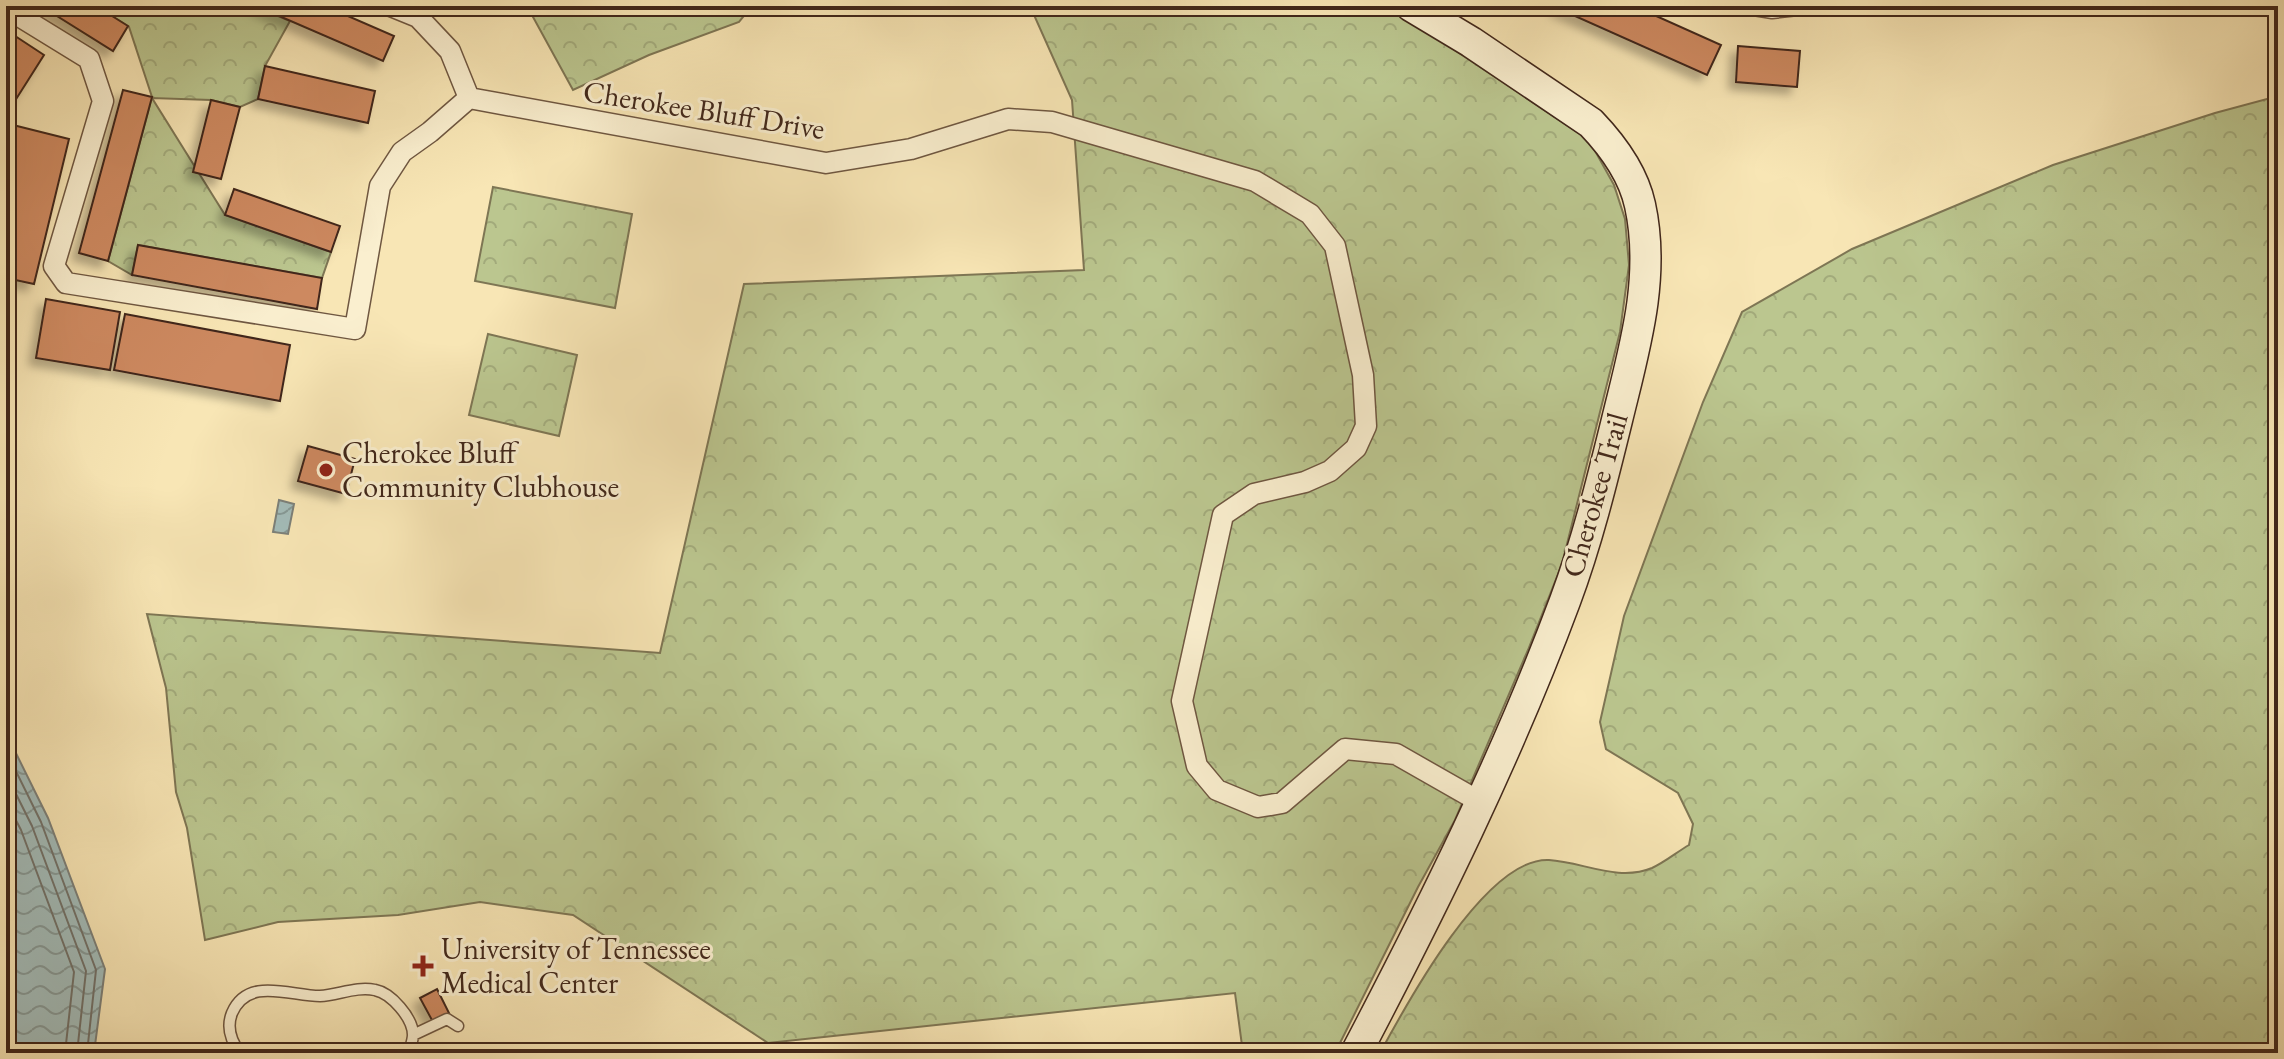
<svg xmlns="http://www.w3.org/2000/svg" width="2284" height="1059" viewBox="0 0 2284 1059" font-family="'EB Garamond',serif">
<style>
.forest{fill:url(#forest-crowns);stroke:#7e7654;stroke-width:2}
.water{fill:url(#water-waves);stroke:#7c8079;stroke-width:2}
.lines{fill:none;stroke-linecap:round;stroke-linejoin:round}
.shore{stroke:#72726a;stroke-width:2}
.building{fill:#cd8960;stroke:#41271a;stroke-width:2;filter:url(#shadow)}
.lane-casing{stroke:#6f5741;stroke-width:13}
.street-casing{stroke:#6f5741;stroke-width:23}
.secondary-casing{stroke:#41271a;stroke-width:33}
.lane{stroke:#faefcf;stroke-width:10}
.street{stroke:#faefcf;stroke-width:20}
.secondary{stroke:#faefcf;stroke-width:30}
.poi-dot{fill:#8f2418;stroke:#faefcf;stroke-width:3}
.labels{text-anchor:middle;stroke-width:6;stroke-linejoin:round;paint-order:stroke}
.street-label{font-size:30px;fill:#41271a;stroke:#faefcf}
.poi-label{font-size:30px;fill:#41271a;stroke:#faefcf;text-anchor:start}
</style>
<defs>
<pattern id="forest-crowns" width="20" height="18" patternUnits="userSpaceOnUse" patternTransform="scale(2)"><rect width="20" height="18" fill="#bbc68f"/><path d="M2 6a3 3 0 1 1 6 0M12 15a3 3 0 1 1 6 0" fill="none" stroke="#a2aa7b"/></pattern>
<pattern id="water-waves" width="16" height="10" patternUnits="userSpaceOnUse" patternTransform="scale(2)"><rect width="16" height="10" fill="#a3bcb9"/><path d="M0 5q4-4 8 0t8 0" fill="none" stroke="#869996"/></pattern>
<filter id="shadow"><feDropShadow dx="-7" dy="7" stdDeviation="4" flood-color="#0004"/></filter>
</defs>
<rect width="100%" height="100%" fill="#f8e6b5"/>
<filter id="stains"><feTurbulence type="fractalNoise" baseFrequency=".0025" numOctaves="4"/><feColorMatrix values="0 0 0 0 .2 0 0 0 0 .09 0 0 0 0 .02 0 0 0 .5 -.17"/></filter>
<radialGradient id="worn" r=".72"><stop offset=".6" stop-color="#630" stop-opacity="0"/><stop offset="1" stop-color="#630" stop-opacity=".3"/></radialGradient>
<path class="forest" d="M 96,6 L 254,6 L 290,21 L 265,66 L 258,99 L 240,107 L 211,100 L 152,98 L 225,215 L 331,252 L 322,278 L 138,245 L 132,275 L 108,261 L 152,97 L 129,27 Z
M 527,6 L 752,6 L 739,22 L 649,55 L 573,90 Z
M 1030,6 L 1389,6 L 1589,140 L 1614,185 L 1625,219 L 1629,265 L 1620,332 L 1562,564 L 1528,650 L 1455,820 L 1418,887 L 1335,1053 L 1243,1053 L 1235,993 L 768,1043 L 573,915 L 480,902 L 398,915 L 278,922 L 205,940 L 187,828 L 176,792 L 166,688 L 147,614 L 660,653 L 744,284 L 1084,270 L 1072,100 Z
M 2278,96 L 2278,1053 L 1380,1053 C 1407,1003 1486,857 1549,860 C 1583,862 1618,882 1652,868 C 1665,862 1677,852 1689,845 L 1693,824 L 1678,793 L 1606,749 L 1600,722 L 1624,616 L 1703,402 L 1742,312 L 1852,249 L 2053,165 L 2215,113 Z
M 493,187 L 632,214 L 615,308 L 475,281 Z
M 488,334 L 577,355 L 559,436 L 469,415 Z"/>
<path class="water" d="M 279,500 L 294,504 L 288,534 L 273,532 Z
M 6,733 L 48,818 L 105,969 L 94,1053 L 6,1053 Z"/>
<g class="lines">
<path class="shore" d="M 6,751 L 41,822 L 96,970 L 87,1053
M 6,774 L 32,826 L 86,971 L 77,1053
M 6,801 L 21,830 L 74,972 L 65,1053"/>
</g>
<path class="building" d="M 41,6 L 96,6 L 128,26 L 113,51 Z
M 256,6 L 325,6 L 394,36 L 383,61 Z
M 1558,6 L 1634,6 L 1721,45 L 1707,75 L 1557,8 Z
M 6,30 L 44,55 L 13,104 L 6,100 Z
M 1738,46 L 1800,51 L 1797,87 L 1736,82 Z
M 265,66 L 375,91 L 368,123 L 258,99 Z
M 123,90 L 152,97 L 108,261 L 79,253 Z
M 211,100 L 240,107 L 221,179 L 193,172 Z
M 13,125 L 69,139 L 34,284 L 6,278 L 6,156 Z
M 234,189 L 340,226 L 331,252 L 225,215 Z
M 138,245 L 322,278 L 317,309 L 132,275 Z
M 46,299 L 120,312 L 110,370 L 36,358 Z
M 125,314 L 290,345 L 280,401 L 114,370 Z
M 308,446 L 355,459 L 346,494 L 298,481 Z
M 437,989 L 449,1013 L 433,1022 L 420,998 Z"/>
<g class="lines">
<defs>
<path id="lane" d="M 1729,6 L 1772,13 L 1834,6
M 413,1035 L 447,1019 L 458,1026
M 240,1053 C 231,1041 226,1028 232,1013 C 248,976 290,996 320,996 C 338,995 357,986 375,990 C 391,993 413,1018 413,1035 C 413,1040 410,1048 409,1053"/>
<path id="street" d="M 391,6 L 418,17 L 450,51 L 469,98
M 6,8 L 89,59 L 103,101 L 54,266 L 66,283 L 355,329 L 380,186 L 402,152 L 430,132 L 469,98
M 469,98 L 826,163 L 911,149 L 1008,119 L 1052,122 L 1255,181 L 1310,214 L 1335,246 L 1363,375 L 1366,426 L 1356,448 L 1330,471 L 1305,482 L 1254,494 L 1223,515 L 1182,701 L 1197,766 L 1217,790 L 1258,807 L 1282,803 L 1345,749 L 1396,754 L 1482,803"/>
<path id="secondary" d="M 1356,1053 C 1433,906 1507,757 1565,601 C 1587,542 1602,481 1617,420 C 1634,350 1656,278 1640,205 C 1633,173 1613,146 1591,123 L 1471,42 L 1411,6"/>
</defs>
<use href="#lane" class="lane-casing"/>
<use href="#street" class="street-casing"/>
<use href="#secondary" class="secondary-casing"/>
<use href="#lane" class="lane"/>
<use href="#street" class="street"/>
<use href="#secondary" class="secondary"/>
</g>
<g class="poi-dot">
<circle cx="326" cy="470" r="8"/>
<path d="M419 954h8v8h8v8h-8v8h-8v-8h-8v-8h8z"/>
</g>
<g class="labels">
<g class="street-label">
<text transform="translate(704 110) rotate(9)" y="10">Cherokee Bluff Drive</text>
<text transform="translate(1595 495) rotate(-74)" y="10">Cherokee Trail</text>
</g>
<g class="poi-label">
<text x="342" y="463">Cherokee Bluff<tspan x="342" dy="34">Community Clubhouse</tspan></text>
<text x="441" y="959">University of Tennessee<tspan x="441" dy="34">Medical Center</tspan></text>
</g>
</g>
<rect width="2284" height="1059" fill="none" stroke="#f8e6b5" stroke-width="32"/>
<rect x="8" y="8" width="2268" height="1043" fill="none" stroke="#41271a" stroke-width="4"/>
<rect x="16" y="16" width="2252" height="1027" fill="none" stroke="#41271a" stroke-width="2"/>
<rect width="100%" height="100%" filter="url(#stains)"/>
<rect width="100%" height="100%" fill="url(#worn)"/>
</svg>
